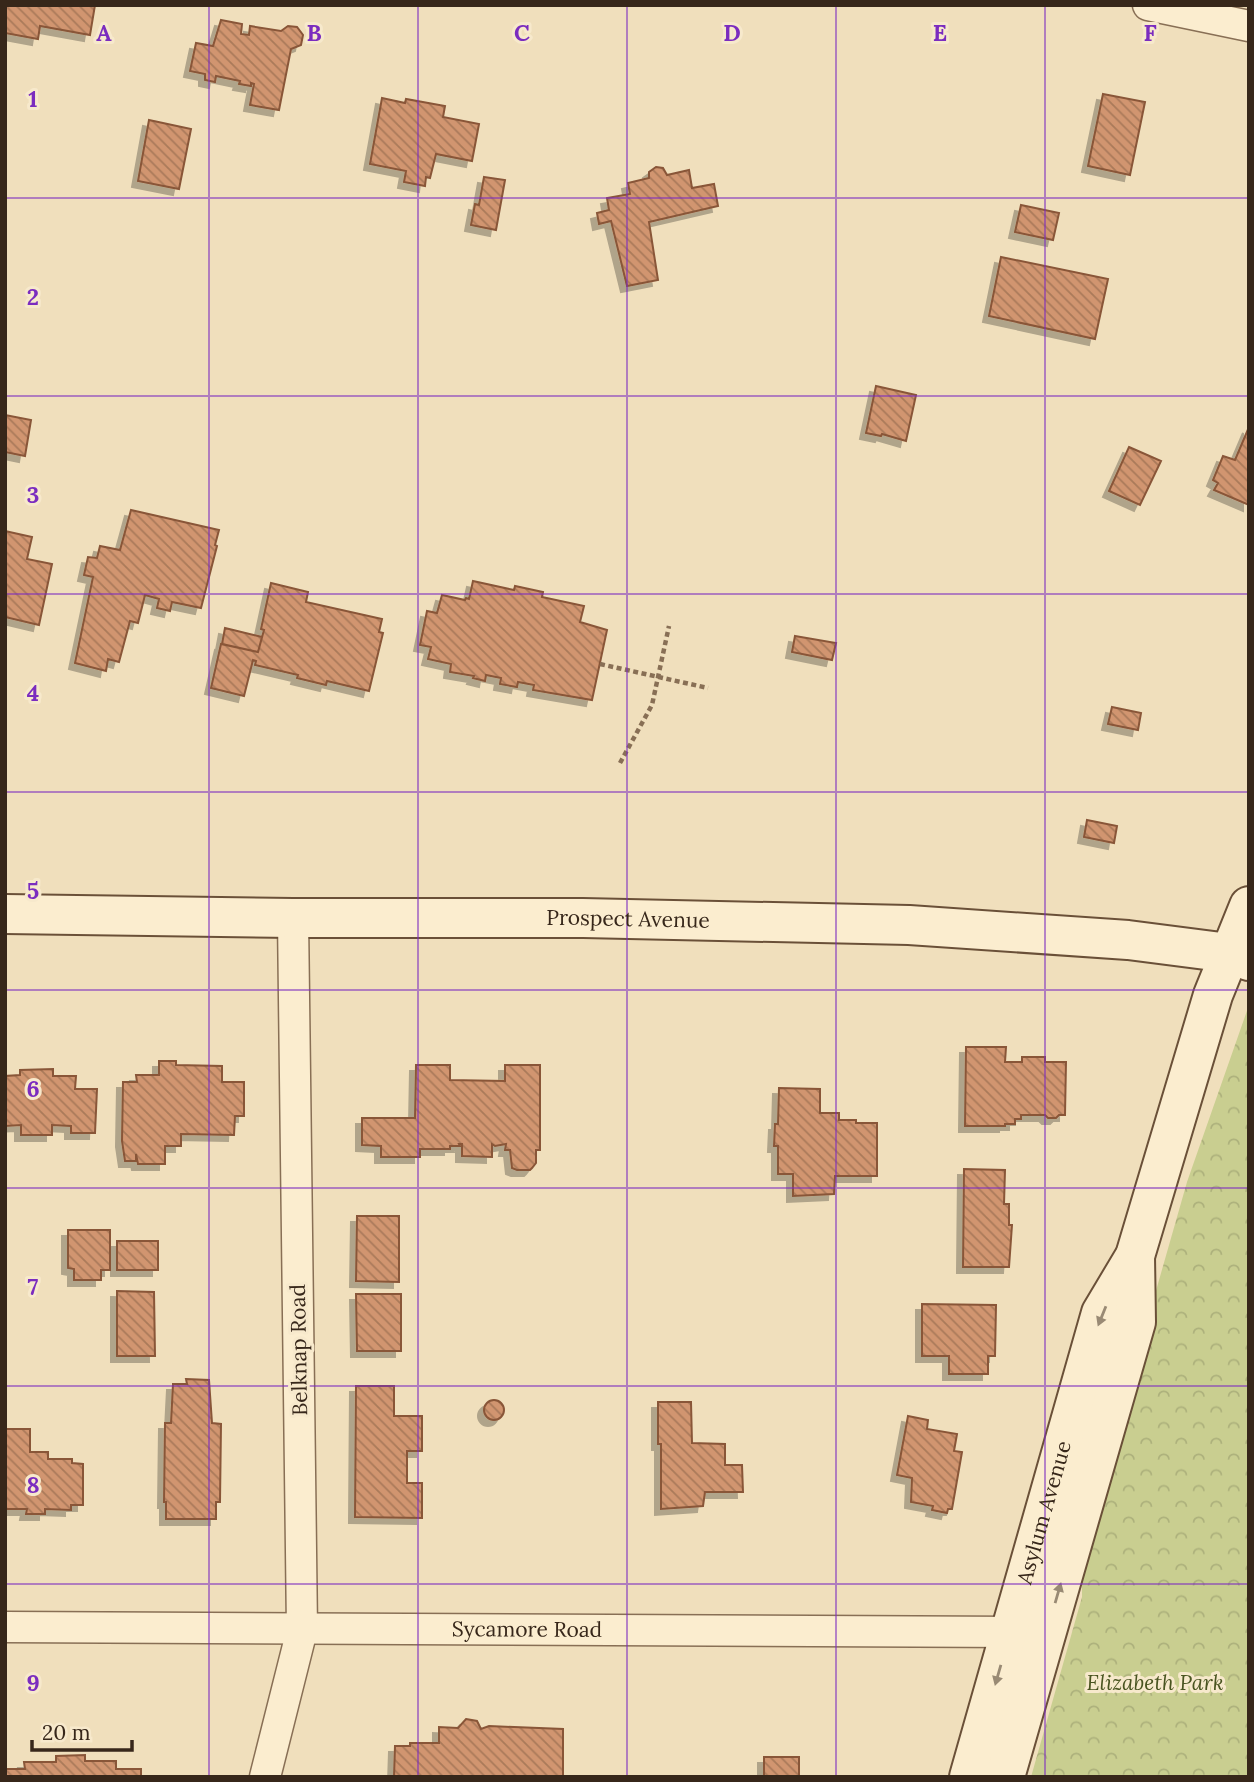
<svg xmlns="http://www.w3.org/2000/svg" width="1254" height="1782" viewBox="0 0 1254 1782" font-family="Lora,serif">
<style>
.park{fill:url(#park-crowns)}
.building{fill:url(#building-back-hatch);stroke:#895639;stroke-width:2;filter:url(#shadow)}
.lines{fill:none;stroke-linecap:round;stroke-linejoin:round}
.minor-casing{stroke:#886f55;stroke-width:33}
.secondary-casing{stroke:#6a5038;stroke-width:42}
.path{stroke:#886f55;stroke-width:4.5;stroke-dasharray:5 3.5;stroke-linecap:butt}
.minor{stroke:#fbedcf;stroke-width:30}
.secondary{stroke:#fbedcf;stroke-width:38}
.oneway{fill:#998a74}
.grid{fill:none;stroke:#7b2cbf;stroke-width:2;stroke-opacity:0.55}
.labels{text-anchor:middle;stroke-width:6;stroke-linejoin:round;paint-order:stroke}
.street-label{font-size:21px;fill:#37271a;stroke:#f7e9cc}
.park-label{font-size:21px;font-style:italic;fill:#495420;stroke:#f7e9cc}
.grid-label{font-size:23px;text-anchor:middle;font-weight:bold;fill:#7b2cbf;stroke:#f7e9cc;stroke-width:6;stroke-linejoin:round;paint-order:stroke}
</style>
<defs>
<pattern id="park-crowns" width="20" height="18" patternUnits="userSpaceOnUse" patternTransform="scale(1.75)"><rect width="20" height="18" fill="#c9ce90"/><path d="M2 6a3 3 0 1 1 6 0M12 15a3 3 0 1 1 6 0" fill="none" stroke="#adb17c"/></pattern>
<pattern id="building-back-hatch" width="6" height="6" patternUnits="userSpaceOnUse" patternTransform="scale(1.75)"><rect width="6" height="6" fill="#d1956f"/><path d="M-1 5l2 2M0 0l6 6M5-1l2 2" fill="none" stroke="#aa7a5a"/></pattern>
<filter id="shadow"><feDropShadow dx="-6" dy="6" stdDeviation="0" flood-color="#0004"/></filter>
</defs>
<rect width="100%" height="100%" fill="#f0dfbc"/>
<path class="park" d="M 1249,1005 L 1249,1777 L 1031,1777 L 1082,1597 L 1082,1550 L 1187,1182 Z"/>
<path class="building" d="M 5,5 L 95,5 L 90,35 L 40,26 L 38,39 L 5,33 Z
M 221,20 L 242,24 L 241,34 L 249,35 L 250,26 L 281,31 L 288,26 L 297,27 L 303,35 L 301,45 L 291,49 L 279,110 L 250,105 L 254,84 L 251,83 L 251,86 L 239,84 L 240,81 L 216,76 L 215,82 L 205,80 L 205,74 L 190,71 L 196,43 L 213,46 Z
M 1103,94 L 1145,102 L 1130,175 L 1088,166 Z
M 382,98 L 405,103 L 406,99 L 445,106 L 443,117 L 479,124 L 472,161 L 436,154 L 430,178 L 426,177 L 425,186 L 404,182 L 406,171 L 370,164 Z
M 149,120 L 191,129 L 179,189 L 138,181 Z
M 656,167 L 663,168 L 667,175 L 689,170 L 692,188 L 714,184 L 718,206 L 649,222 L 658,280 L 627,286 L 611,221 L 599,224 L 597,213 L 609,210 L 607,198 L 630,194 L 628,183 L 649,178 L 649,172 Z
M 484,177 L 505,180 L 496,230 L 471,225 L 475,204 L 479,205 Z
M 1021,205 L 1059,213 L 1053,240 L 1015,232 Z
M 1001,257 L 1108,279 L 1095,339 L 989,316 Z
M 876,386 L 916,395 L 906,441 L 882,434 L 881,436 L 866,433 Z
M 5,415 L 31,420 L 25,456 L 5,452 Z
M 1249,427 L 1249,505 L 1214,490 L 1218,483 L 1213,480 L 1223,456 L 1235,460 Z
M 1129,447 L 1161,461 L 1140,505 L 1109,491 Z
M 131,510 L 219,530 L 215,545 L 217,546 L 201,608 L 172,602 L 170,611 L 157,608 L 159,599 L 145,595 L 138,623 L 130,621 L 119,662 L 108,659 L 106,671 L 75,663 L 93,577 L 84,575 L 88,557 L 97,558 L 100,546 L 120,550 Z
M 5,531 L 32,537 L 27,559 L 52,564 L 39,625 L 5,617 Z
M 473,581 L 514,590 L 515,586 L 543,592 L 542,597 L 584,606 L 580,622 L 607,630 L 592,700 L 533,690 L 534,685 L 518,682 L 517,687 L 500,684 L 501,678 L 486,675 L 485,681 L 473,678 L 474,676 L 450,672 L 451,664 L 428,659 L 431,647 L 420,645 L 427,611 L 437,613 L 442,595 L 465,600 L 466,598 L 469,599 Z
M 271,583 L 308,592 L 306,602 L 382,619 L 379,632 L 383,633 L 369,691 L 327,681 L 326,685 L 297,678 L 298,675 L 255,665 L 256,661 L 253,660 L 244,696 L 211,688 L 221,644 L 258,652 L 264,630 L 261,629 Z
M 225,628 L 262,637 L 258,652 L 222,644 Z
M 795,636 L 836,643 L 832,660 L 792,652 Z
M 1112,707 L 1141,713 L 1138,730 L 1108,724 Z
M 1087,820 L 1117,826 L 1114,843 L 1084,837 Z
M 966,1047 L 1006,1047 L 1005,1062 L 1022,1062 L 1022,1057 L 1045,1057 L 1045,1062 L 1066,1062 L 1065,1115 L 1059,1115 L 1056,1118 L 1048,1118 L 1045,1115 L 1021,1115 L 1021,1119 L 1015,1119 L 1015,1124 L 1005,1124 L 1005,1126 L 965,1126 Z
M 159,1061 L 176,1061 L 176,1065 L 222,1066 L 222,1082 L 244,1082 L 244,1116 L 235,1116 L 234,1135 L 181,1134 L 181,1146 L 165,1146 L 165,1164 L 138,1164 L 136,1154 L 136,1161 L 125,1161 L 122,1141 L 123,1082 L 137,1082 L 136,1075 L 159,1075 Z
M 416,1065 L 450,1065 L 450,1080 L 505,1081 L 505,1065 L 540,1065 L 540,1150 L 536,1150 L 536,1163 L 532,1168 L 530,1170 L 517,1170 L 512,1168 L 510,1150 L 505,1150 L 506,1144 L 495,1146 L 492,1144 L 492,1157 L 462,1156 L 462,1144 L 459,1144 L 460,1146 L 450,1146 L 450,1149 L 420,1149 L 420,1157 L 381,1157 L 381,1146 L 362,1145 L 362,1118 L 415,1118 Z
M 53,1069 L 53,1076 L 76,1076 L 75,1089 L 97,1089 L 95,1133 L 71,1133 L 71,1126 L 52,1125 L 52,1135 L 21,1135 L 21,1125 L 5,1126 L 5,1076 L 20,1075 L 20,1070 Z
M 779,1088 L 820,1089 L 820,1113 L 839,1113 L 839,1120 L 856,1120 L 856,1123 L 877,1123 L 877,1176 L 835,1176 L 834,1194 L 793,1196 L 793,1174 L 778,1174 L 778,1146 L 774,1146 L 775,1124 L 778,1124 Z
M 964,1169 L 1005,1170 L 1004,1204 L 1009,1204 L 1009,1225 L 1012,1225 L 1009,1267 L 963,1267 Z
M 357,1216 L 399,1216 L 399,1282 L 356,1281 Z
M 68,1230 L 110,1230 L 110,1270 L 101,1270 L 101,1280 L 74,1280 L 74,1269 L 68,1268 Z
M 117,1241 L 158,1241 L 158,1270 L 117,1270 Z
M 117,1291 L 154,1292 L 155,1356 L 117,1356 Z
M 356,1294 L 401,1294 L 401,1351 L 357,1351 Z
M 922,1304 L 996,1305 L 995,1356 L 988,1356 L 988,1374 L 949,1374 L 949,1356 L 922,1356 Z
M 186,1379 L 209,1380 L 212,1423 L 221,1424 L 220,1502 L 216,1502 L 216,1519 L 166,1519 L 166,1502 L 164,1502 L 165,1423 L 171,1423 L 173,1384 L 187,1384 Z
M 356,1386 L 394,1386 L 394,1416 L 422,1416 L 422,1451 L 407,1451 L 407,1483 L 422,1483 L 422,1518 L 355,1517 Z
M484 1410a10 10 0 1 1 20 0a10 10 0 1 1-20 0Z
M 658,1402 L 691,1402 L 692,1443 L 725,1444 L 725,1465 L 742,1465 L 743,1492 L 705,1492 L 703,1506 L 661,1509 L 661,1444 L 658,1444 Z
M 908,1416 L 928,1420 L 927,1429 L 957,1434 L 954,1451 L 962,1452 L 952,1509 L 948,1509 L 947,1513 L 932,1510 L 933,1506 L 911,1502 L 912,1478 L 897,1475 Z
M 5,1429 L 30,1429 L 30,1452 L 48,1452 L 48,1459 L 72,1459 L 72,1463 L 83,1464 L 83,1505 L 71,1505 L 71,1510 L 45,1509 L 45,1514 L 26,1514 L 27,1509 L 5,1509 Z
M 466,1719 L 477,1721 L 481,1729 L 489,1726 L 563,1729 L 563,1777 L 394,1777 L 395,1746 L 410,1746 L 410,1743 L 439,1743 L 439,1727 L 458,1728 Z
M 85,1755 L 85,1761 L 116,1761 L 116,1769 L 141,1769 L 141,1777 L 5,1777 L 5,1769 L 25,1769 L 24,1762 L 56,1762 L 56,1756 Z
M 764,1757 L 799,1757 L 799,1775 L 802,1777 L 764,1777 Z"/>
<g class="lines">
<defs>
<g id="minor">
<path d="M 1148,5 L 1249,26"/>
<path id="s1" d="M 5,1627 L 1029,1632"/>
<path d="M 265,1777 L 302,1630 L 293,918"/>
</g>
<g id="secondary">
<path id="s2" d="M 5,914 L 293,918 L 583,918 L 909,925 L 1128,940 L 1229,953 L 1249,961"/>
<path id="s3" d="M 969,1777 L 1101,1313 L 1135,1256 L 1213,995 L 1249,906"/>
<path d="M 1005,1777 L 1136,1322 L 1135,1256"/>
</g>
</defs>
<use href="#minor" class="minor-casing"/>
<use href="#secondary" class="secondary-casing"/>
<path class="path" d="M 600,664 L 708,688
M 620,763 L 652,705 L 669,626"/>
<use href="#minor" class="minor"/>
<use href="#secondary" class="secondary"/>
</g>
<defs><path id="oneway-solid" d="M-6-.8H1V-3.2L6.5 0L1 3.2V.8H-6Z" transform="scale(1.75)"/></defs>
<g class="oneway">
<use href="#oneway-solid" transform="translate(1102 1316) rotate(112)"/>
<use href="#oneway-solid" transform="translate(1058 1593) rotate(-74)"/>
<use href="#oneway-solid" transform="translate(998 1675) rotate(106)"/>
</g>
<path class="grid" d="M 209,5 L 209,1777M 418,5 L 418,1777M 627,5 L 627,1777M 836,5 L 836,1777M 1045,5 L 1045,1777M 5,198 L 1249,198M 5,396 L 1249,396M 5,594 L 1249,594M 5,792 L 1249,792M 5,990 L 1249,990M 5,1188 L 1249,1188M 5,1386 L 1249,1386M 5,1584 L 1249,1584"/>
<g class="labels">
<g class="street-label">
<text dy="7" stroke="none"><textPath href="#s2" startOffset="623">Prospect Avenue</textPath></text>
<text transform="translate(299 1350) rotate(-91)" y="7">Belknap Road</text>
<text dy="7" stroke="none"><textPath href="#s3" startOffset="275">Asylum Avenue</textPath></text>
<text dy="7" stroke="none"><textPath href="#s1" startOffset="522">Sycamore Road</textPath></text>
</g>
<g class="park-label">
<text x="1155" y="1690">Elizabeth Park</text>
</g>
</g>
<g class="grid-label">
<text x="104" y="41">A</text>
<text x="314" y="41">B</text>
<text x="522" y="41">C</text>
<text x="732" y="41">D</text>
<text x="940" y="41">E</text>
<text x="1150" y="41">F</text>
<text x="33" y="107">1</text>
<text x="33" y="305">2</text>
<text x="33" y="503">3</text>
<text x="33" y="701">4</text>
<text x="33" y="899">5</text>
<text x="33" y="1097">6</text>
<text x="33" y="1295">7</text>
<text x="33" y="1493">8</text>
<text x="33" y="1691">9</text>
</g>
<rect width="1254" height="1782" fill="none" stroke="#37271a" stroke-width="14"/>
<path d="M32 1740v10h100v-10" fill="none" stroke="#37271a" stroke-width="3.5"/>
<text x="42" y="1740" font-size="21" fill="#37271a" stroke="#f7e9cc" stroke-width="5" paint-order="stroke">20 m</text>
</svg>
